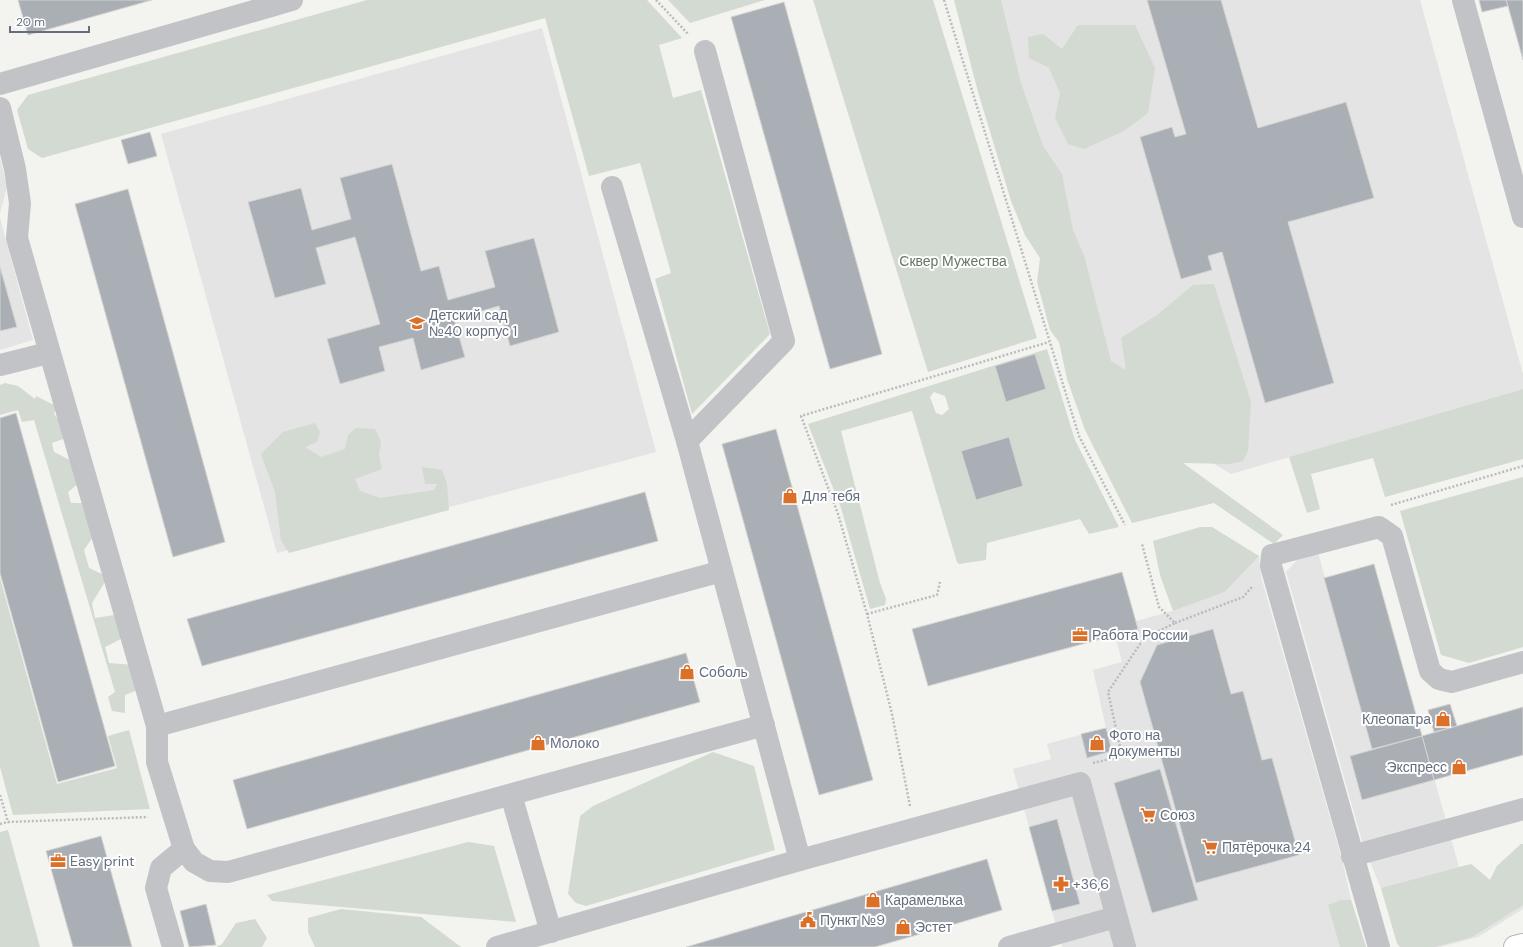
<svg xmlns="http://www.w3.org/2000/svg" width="1523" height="947" font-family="'DM Sans',sans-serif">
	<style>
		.built { fill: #e3e4e3 }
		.green { fill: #d3dad1; fill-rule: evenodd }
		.building { fill: #aaafb5; stroke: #d4d5d2 }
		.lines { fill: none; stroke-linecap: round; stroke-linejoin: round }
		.major-casing { stroke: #b4b6ba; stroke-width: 24 }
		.path { stroke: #babbbe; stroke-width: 2.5; stroke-dasharray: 2 2; stroke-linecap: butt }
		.minor { stroke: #c1c3c7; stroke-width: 22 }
		.major { stroke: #fff; stroke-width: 22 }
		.labels { text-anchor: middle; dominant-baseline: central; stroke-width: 4; stroke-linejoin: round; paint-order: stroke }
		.park-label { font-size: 14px; fill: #637762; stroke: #fff }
		.poi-label { font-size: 14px; fill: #646e7f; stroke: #fff; text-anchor: start }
	</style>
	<rect width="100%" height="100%" fill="#f3f4ef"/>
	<!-- built -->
	<g class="built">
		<path d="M970 0H1420L1523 374V389L1231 474 1078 383Z"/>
		<path d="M542 28 656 452 277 553 161 134Z"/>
		<path d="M0 158 7 187 0 213Z"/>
		<path d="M0 218 33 340 0 350Z"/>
		<path d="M1318 552 1325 578 1374 564 1459 867 1471 864 1490 880 1497 866 1523 844V909L1478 937 1440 947H1400L1397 943 1381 888 1364 848 1286 572 1298 559Z"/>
		<path d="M1259 556 1261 577 1343 863 1351 900 1366 947H1062L1013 769 1051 759 1047 744 1106 728 1093 670 1122 662 1115 635 1136 621 1173 611 1225 592Z"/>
	</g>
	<!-- green -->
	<g class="green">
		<path d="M367 0H647L682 38 659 45 673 98 701 90 770 334 692 414 655 279 671 273 640 163 589 176 545 18 42 158 28 149 17 110 28 95Z"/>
		<path d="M668 0H765L690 23Z"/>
		<path d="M813 0H933L1037 338 928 372Z"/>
		<path d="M954 0H1001L1021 83 1043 146 1062 174 1073 230 1084 255 1111 361 1126 370 1121 338 1157 315 1193 285 1214 284 1251 402 1248 451 1243 461 1230 464 1183 463 1283 535 1274 544 1214 503 1132 523 1085 430 1067 379 1059 342 1050 330 1037 282 1040 258 1025 235 1011 201 978 92Z"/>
		<path d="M1078 25H1135L1155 68 1148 113 1124 131 1084 149 1068 144 1055 118 1060 93 1049 68 1029 58 1028 37 1043 34 1062 49Z"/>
		<path d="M1047 349 1075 440 1119 527 1089 534 1080 519 987 543 986 560 959 564 957 562 912 411 841 431 880 583 886 599 885 605 870 609 841 508 808 424ZM1035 354 1045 389 995 366ZM934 392 945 396 949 409 942 415 936 413 930 397ZM1009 437 1023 486 976 500 961 451Z"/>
		<path d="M5 383 18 386 35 399 36 396 56 406 54 414 62 424 66 438 52 443 54 452 72 461 79 483 68 492 71 503H86L93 537 84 550 89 568 108 577 92 603 95 618 121 614 127 636 105 647 109 663 135 665 140 689 125 695V713L112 711 108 697 115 692 34 420 22 422 18 410 0 415V385Z"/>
		<path d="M1523 389V459L1385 497 1373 458 1311 474 1320 509 1307 513 1289 457Z"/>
		<path d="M315 423 320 432 317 442 305 447 321 457 345 449 348 435 356 428 375 429 381 442 379 455 382 469 355 479 360 491 380 498 434 490 437 484H425L422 467 442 470 447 484 449 510 289 553 281 540 275 492 261 454 283 432Z"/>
		<path d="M1523 477V647L1469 663 1441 655 1400 511Z"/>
		<path d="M1200 527H1212L1259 556 1225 592 1173 611 1160 575 1153 541Z"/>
		<path d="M0 578 57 784 117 768 108 736 129 730 150 809 13 815 0 767Z"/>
		<path d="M713 752 754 766 775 850 586 906 576 903 568 894 580 816 593 806Z"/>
		<path d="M8 830 40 947H0V832Z"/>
		<path d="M468 842 494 846 516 922 272 901 267 895Z"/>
		<path d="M1521 844H1523V905L1472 937 1435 947H1400L1397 943 1381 888 1471 864 1490 880 1497 866Z"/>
		<path d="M1341 900H1351L1366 947H1340L1328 905Z"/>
		<path d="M341 909 421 917 461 947H315L308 932V918Z"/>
		<path d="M255 919 267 938 262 947H216L222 944 236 923Z"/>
	</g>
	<!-- building -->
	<g class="building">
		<path d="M18 0H152L28 35Z"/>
		<path d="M1147 0H1221L1258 128 1346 102 1374 198 1288 222 1334 383 1265 403 1222 252 1208 256 1212 270 1181 279 1140 137 1172 127 1175 137 1186 134Z"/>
		<path d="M1479 0H1506L1508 6 1482 12Z"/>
		<path d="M1506 0H1523V60L1508 6Z"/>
		<path d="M784 2 882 354 830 369 731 17Z"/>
		<path d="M150 132 157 156 128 164 121 140Z"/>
		<path d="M392 164 421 271 439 266 448 300 495 287 485 251 534 238 559 332 510 346 499 306 454 319 465 357 421 370 413 338 379 347 385 371 340 384 327 339 380 324 355 237 316 248 326 284 275 298 248 202 301 188 312 230 351 219 340 178Z"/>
		<path d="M128 189 225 542 173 557 75 204Z"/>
		<path d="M0 267 17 327 0 331Z"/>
		<path d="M1035 354 1046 389 1006 402 995 366Z"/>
		<path d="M16 413 115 766 58 782 0 573V418Z"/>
		<path d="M776 429 873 780 819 795 722 444Z"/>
		<path d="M1009 437 1023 486 976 500 961 451Z"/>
		<path d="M645 492 658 541 202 666 187 619Z"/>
		<path d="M1374 564 1422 736 1372 749 1324 578Z"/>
		<path d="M1122 572 1138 629 928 686 912 629Z"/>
		<path d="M1213 629 1231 694 1243 691 1262 760 1272 758 1299 855 1196 883 1140 682 1157 645Z"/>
		<path d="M686 653 700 702 247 829 233 780Z"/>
		<path d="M1450 704 1457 726 1434 732 1428 710Z"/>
		<path d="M1523 707V755L1434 780 1422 736Z"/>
		<path d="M1106 728 1112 751 1087 758 1081 734Z"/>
		<path d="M1422 736 1434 780 1362 800 1350 756Z"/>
		<path d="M1160 769 1198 900 1152 913 1114 783Z"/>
		<path d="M1057 819 1080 904 1052 911 1029 827Z"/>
		<path d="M101 836 113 879 132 947H73L46 851Z"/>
		<path d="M987 859 1002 910 955 924 875 947H686Z"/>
		<path d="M206 904 216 945 189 947 180 911Z"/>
	</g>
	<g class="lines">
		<defs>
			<path id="major" d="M1515 947 1523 945"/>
		</defs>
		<!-- major casing -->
		<use href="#major" class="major-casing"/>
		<!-- path -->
		<g class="path">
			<path d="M656 0 689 35"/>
			<path d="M944 0 1079 436 1125 525"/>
			<path d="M1391 505 1523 466"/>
			<path d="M867 614 937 595 940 582"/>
			<path d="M1175 623 1243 597 1252 587"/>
			<path d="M1093 763 1122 756 1108 692 1144 638 1175 623 1159 607 1142 544"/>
			<path d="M0 795 8 822 148 817"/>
			<path d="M910 806 892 714 867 614 838 514 801 416 1049 342"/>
			<path d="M0 824 8 822"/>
		</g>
		<!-- minor -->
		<g class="minor">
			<path d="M1463 0 1523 217"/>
			<path d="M0 84 292 0"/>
			<path d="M0 108 15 169 20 203 17 238 157 726V762L184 849 194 862 210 871 228 872 764 725"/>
			<path d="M612 187 687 441 800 860"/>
			<path d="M0 365 48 353"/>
			<path d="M687 441 784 341 705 51"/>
			<path d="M157 726 722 571"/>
			<path d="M511 795 551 932"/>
			<path d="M1352 856 1523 809"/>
			<path d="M173 947 156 888 161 868 184 849"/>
			<path d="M497 947 800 860 1080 783 1125 947"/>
			<path d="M1009 947 1116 917"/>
			<path d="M1379 947 1271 566 1272 555 1379 527 1392 536 1430 671 1439 679 1452 682 1523 662"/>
		</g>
		<!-- major -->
		<use href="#major" class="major"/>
	</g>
	<!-- icons -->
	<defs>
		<symbol id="school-bare" viewBox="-9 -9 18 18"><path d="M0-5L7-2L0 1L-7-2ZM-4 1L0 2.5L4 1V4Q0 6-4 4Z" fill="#db7028" stroke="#fff" stroke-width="2.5" paint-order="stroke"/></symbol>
		<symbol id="shop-bare" viewBox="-9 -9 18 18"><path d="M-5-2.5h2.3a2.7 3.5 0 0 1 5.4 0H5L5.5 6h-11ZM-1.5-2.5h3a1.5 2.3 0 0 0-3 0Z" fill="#db7028" stroke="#fff" stroke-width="2.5" paint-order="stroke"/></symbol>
		<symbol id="office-bare" viewBox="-9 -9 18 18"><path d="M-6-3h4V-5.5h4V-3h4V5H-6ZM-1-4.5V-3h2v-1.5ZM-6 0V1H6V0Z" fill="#db7028" stroke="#fff" stroke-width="2.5" paint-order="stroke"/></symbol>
		<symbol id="supermarket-bare" viewBox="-9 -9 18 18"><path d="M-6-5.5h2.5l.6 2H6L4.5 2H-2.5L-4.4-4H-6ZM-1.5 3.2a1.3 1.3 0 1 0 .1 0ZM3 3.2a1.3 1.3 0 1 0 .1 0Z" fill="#db7028" stroke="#fff" stroke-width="2.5" paint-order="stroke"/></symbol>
		<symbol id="pharmacy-bare" viewBox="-9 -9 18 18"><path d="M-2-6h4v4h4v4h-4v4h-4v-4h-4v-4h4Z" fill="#db7028" stroke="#fff" stroke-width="2.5" paint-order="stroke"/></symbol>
		<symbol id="civic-bare" viewBox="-9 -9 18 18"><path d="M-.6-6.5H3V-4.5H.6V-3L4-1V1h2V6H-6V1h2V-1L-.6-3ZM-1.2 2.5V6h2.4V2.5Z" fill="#db7028" stroke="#fff" stroke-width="2.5" paint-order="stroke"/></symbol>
	</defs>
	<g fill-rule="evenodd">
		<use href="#school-bare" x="406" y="312" width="22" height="22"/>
		<use href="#shop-bare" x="779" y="485" width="22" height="22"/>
		<use href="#office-bare" x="1069" y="624" width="22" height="22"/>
		<use href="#shop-bare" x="676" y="661" width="22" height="22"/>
		<use href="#shop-bare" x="1432" y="708" width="22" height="22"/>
		<use href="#shop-bare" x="527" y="732" width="22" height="22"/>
		<use href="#shop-bare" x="1086" y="732" width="22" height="22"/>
		<use href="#shop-bare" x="1448" y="756" width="22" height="22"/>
		<use href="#supermarket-bare" x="1137" y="804" width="22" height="22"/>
		<use href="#supermarket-bare" x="1199" y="836" width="22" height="22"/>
		<use href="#office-bare" x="47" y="850" width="22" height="22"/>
		<use href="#pharmacy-bare" x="1050" y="873" width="22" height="22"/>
		<use href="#shop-bare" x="862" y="889" width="22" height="22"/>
		<use href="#civic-bare" x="797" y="909" width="22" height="22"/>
		<use href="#shop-bare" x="892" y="916" width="22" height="22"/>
	</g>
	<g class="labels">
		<!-- park labels -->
		<g class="park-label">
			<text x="953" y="261">Сквер Мужества</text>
		</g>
		<!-- poi labels -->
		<g class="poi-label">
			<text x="429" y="315">Детский сад<tspan x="429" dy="16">№40 корпус 1</tspan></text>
			<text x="802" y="496">Для тебя</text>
			<text x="1092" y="635">Работа России</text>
			<text x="699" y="672">Соболь</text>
			<text x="1431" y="719" text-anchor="end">Клеопатра</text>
			<text x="1109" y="735">Фото на<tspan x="1109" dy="16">документы</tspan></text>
			<text x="550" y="743">Молоко</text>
			<text x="1447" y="767" text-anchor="end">Экспресс</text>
			<text x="1160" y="815">Союз</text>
			<text x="1222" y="847">Пятёрочка 24</text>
			<text x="70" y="861">Easy print</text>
			<text x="1073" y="884">+36,6</text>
			<text x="885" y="900">Карамелька</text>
			<text x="820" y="920">Пункт №9</text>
			<text x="915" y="927">Эстет</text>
		</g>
	</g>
	<!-- scale -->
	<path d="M10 26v6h79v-6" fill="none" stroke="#646e7f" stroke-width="2"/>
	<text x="16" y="26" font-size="12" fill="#646e7f" stroke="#ffffff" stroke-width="3" paint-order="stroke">20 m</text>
</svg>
